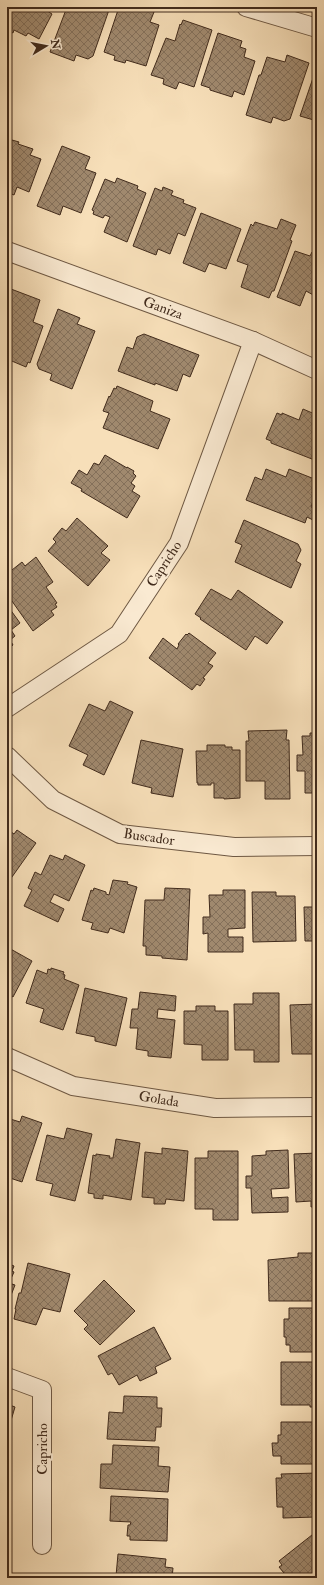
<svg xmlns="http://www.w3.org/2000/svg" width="324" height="1585" font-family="'IM FELL Double Pica',serif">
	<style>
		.building { fill: url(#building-cross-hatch); stroke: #412b1c }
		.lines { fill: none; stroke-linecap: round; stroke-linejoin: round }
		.minor-casing { stroke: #6e5843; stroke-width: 20 }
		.minor { stroke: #faead2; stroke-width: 18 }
		.labels { text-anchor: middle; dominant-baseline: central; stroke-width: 4; stroke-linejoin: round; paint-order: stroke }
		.street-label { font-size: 14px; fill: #412b1c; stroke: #faead2 }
	</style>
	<defs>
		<pattern id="building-cross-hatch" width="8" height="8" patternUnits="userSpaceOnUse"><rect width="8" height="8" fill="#a0896e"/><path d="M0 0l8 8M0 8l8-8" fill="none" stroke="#84705a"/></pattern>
	</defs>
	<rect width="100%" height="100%" fill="#f7dfb9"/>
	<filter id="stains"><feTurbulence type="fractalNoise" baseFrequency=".005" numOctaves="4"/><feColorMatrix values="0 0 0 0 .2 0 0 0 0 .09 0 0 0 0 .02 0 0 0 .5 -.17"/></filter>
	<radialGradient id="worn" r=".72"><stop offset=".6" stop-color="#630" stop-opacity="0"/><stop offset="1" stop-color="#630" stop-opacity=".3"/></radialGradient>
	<!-- building -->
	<g class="building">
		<path d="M7 7H47L46 10 52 14 39 39 28 33 26 36 14 30 13 33 7 30Z"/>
		<path d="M67 7H110L93 56 88 59 76 55 74 61 50 52Z"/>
		<path d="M119 7H139L154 12 150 22 159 25 146 66 126 60 125 63 114 60 115 56 104 52Z"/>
		<path d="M183 20 212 30 194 87 179 82 176 89 163 84 164 79 151 75 166 38 175 41 180 24 181 25Z"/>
		<path d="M218 33 242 41 240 47 246 49 244 57 255 61 244 95 234 91 232 97 210 90V88L201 85Z"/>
		<path d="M287 55 309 63 290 119 284 121 273 117 271 123 246 115 259 75H261L267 57 285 62Z"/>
		<path d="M314 75 317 76V121L300 116Z"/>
		<path d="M12 140 19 142 18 144 33 149 30 155 41 159 29 192 17 187 14 195 9 193 7 197V144L10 145Z"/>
		<path d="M62 146 90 157 85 169 96 173 81 213 63 206 60 215 37 206Z"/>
		<path d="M117 178 138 186 137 189 146 193 127 242 104 232 110 217 105 215 103 218 93 214 94 211 92 210 105 179 115 183Z"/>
		<path d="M163 187 173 191 171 195 184 200 183 203 196 208 185 236 178 233 170 254 158 249 156 255 133 246 155 188 162 191Z"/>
		<path d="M201 213 241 229 226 269 209 263 205 272 183 263Z"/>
		<path d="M281 219 296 225 290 240 292 241 274 291H272L269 298 241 287 248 265 237 261 251 224 253 226 255 222 277 229Z"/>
		<path d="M295 251 310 256 312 252 317 254V297L306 291 300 306 277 297Z"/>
		<path d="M11 289 40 300 33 322 43 326 30 363 28 362 26 367 7 359V297Z"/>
		<path d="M58 309 80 318 77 324 95 331 72 389 50 380 52 374 39 369 37 364Z"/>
		<path d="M144 334 199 355 190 377 183 374 177 391 155 383V385L118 371 127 347 133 349 137 337Z"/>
		<path d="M117 386 153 401 150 411 170 419 158 449 103 428 109 413 103 411 109 396 110 397 114 388 116 389Z"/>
		<path d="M303 409 317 415V461L271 443V441L266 439 277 413 282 415V413L299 420Z"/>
		<path d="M105 455 127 468V467L134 471 133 473 136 476 131 483 135 486 132 491 140 496 127 518 81 491 82 489 71 483 79 470 87 475 94 463 99 465Z"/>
		<path d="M266 469 286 477 289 469 317 480 312 493 316 494 311 507 317 509 313 520 307 517 305 523 246 500 255 477 262 480Z"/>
		<path d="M77 518 108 546 101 553 110 560 88 586 48 551 56 542 53 539 62 528 66 531Z"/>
		<path d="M244 520 298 544 301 550 296 561 301 564 291 588 235 562 242 545 235 542Z"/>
		<path d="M36 557 53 582 46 587 57 603 55 604 57 607 51 611 54 615 33 631 7 594V563L12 570 22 562 25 566Z"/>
		<path d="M211 589 231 600 238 590 283 622 267 644 255 636 246 650 200 619 201 618 195 614Z"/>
		<path d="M7 605 20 623 11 630 15 636 10 640 13 645 7 650Z"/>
		<path d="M189 633 216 653 208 663 213 666 203 678 205 679 200 686 197 684 192 690 149 658 163 638 177 649 179 645 178 644 186 634 187 635Z"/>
		<path d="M110 701 133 712 104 775 83 765 88 755 69 746 89 704 105 711Z"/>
		<path d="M287 730 286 740H289L290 799H265V781H246V741H249L248 731Z"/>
		<path d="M310 733H317V793H305V771H297V755H303L302 736H310Z"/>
		<path d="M141 740 183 749 173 797 151 793 152 788 132 783Z"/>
		<path d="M207 745H225V747H232V750H240V798L224 799V798H214V783H211V785H198V783H197L196 751H207Z"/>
		<path d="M7 829 14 834 17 830 36 843 7 884Z"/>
		<path d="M50 855 63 860 65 855 85 865 69 901 54 894 50 902 64 909 58 922 24 906 32 890 28 888 35 872 41 875Z"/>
		<path d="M113 880 128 882 127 884 137 887 124 933 110 928 108 933 91 929 93 923 82 920 91 890 93 891 94 888 106 892V894L109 895Z"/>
		<path d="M165 888 190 889 187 960 162 958V956L146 955V946H143L145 900H164Z"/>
		<path d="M223 890H245V928L228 929V937H243V952H208V933L203 934V917H210L209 895H223Z"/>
		<path d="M252 892H276V896H295L296 941 253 942Z"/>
		<path d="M304 907H317V946H315V941H305Z"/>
		<path d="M7 947 32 961 13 997 7 993Z"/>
		<path d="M51 968 64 972 63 974 65 975 64 979 79 985 63 1030 40 1022 44 1009 26 1003 37 970 47 974 48 969 51 970Z"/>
		<path d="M85 988 127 998 116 1046 95 1041V1037L76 1033Z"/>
		<path d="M140 992 176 996 175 1011 158 1009 157 1018 175 1020 171 1058 148 1056V1051L136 1049 138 1028H130L132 1009H138Z"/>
		<path d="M253 993H279V1062H254V1050H235L234 1004H253Z"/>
		<path d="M317 1004V1049H314V1054H292L290 1005Z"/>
		<path d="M196 1006H215V1011H228V1060H202V1045L184 1044V1011H196Z"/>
		<path d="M22 1116 42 1123 22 1182 7 1177V1118L20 1122Z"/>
		<path d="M67 1128 92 1134 75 1201 50 1195 53 1184 36 1180 47 1135 64 1139Z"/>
		<path d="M116 1139 140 1143 131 1200 103 1195V1199L94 1198V1194L88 1193 93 1155 96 1156V1154L110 1156 109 1158H113Z"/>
		<path d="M162 1148 188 1151 184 1201 166 1199 165 1204H154V1198L142 1197 145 1152 162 1154Z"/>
		<path d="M288 1150 289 1188 271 1189 272 1198 288 1197V1212L252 1213 251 1188H246V1176H252V1156L266 1155V1151Z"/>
		<path d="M208 1151H238V1220H213V1209H195V1158H208Z"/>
		<path d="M317 1153V1206L311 1207V1201L296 1202 294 1154Z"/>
		<path d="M298 1253H313V1257H317V1301H269L268 1260 298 1257Z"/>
		<path d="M7 1263 14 1266 12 1271 14 1272 9 1283 15 1285 8 1303H7Z"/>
		<path d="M28 1263 70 1274 60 1312 43 1308 36 1325 14 1319 16 1309H15L19 1293H21Z"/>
		<path d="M104 1280 135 1311 100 1345 84 1329 88 1325 74 1311Z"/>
		<path d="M289 1308H317V1352H290V1345H286V1337H284V1319H289Z"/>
		<path d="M154 1327 171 1359 155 1367 157 1373 140 1381 137 1375 119 1385 112 1373 108 1375 98 1356Z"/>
		<path d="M281 1362H317V1407H310V1405H281Z"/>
		<path d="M124 1396 157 1397V1408H162L161 1427H156L155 1441 107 1439 109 1412 123 1413Z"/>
		<path d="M7 1404 15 1407 7 1434Z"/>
		<path d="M281 1422H317V1464H281V1456H273L272 1443H278V1435H281Z"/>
		<path d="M113 1445 159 1447 158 1466 170 1467 168 1492 100 1488 101 1464H112Z"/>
		<path d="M317 1473 316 1517 283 1518V1507H277L276 1478H282L281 1474Z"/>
		<path d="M111 1496 168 1499 167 1541 130 1540V1536H127L128 1525H130L131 1522 110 1521Z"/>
		<path d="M317 1531V1578H288L279 1567 282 1565 279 1561Z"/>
		<path d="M118 1554 166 1559 165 1567 173 1568 172 1578H119V1576H116Z"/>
	</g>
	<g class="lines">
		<defs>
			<g id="minor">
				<path d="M246 7 317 28"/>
				<path d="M7 251 253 341 317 370"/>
				<path d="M7 708 119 634 179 543 253 341"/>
				<path d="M7 756 53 800 120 834 234 847 317 846"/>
				<path d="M7 1057 73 1086 215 1108 317 1107"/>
				<path d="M7 1377 42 1390V1545"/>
			</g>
		</defs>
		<!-- minor casing -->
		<use href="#minor" class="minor-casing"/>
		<!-- minor -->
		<use href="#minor" class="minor"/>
	</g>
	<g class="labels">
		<!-- street labels -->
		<g class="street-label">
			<text transform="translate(163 308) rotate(20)">Ganiza</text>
			<text transform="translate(164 564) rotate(-57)">Capricho</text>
			<text transform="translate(149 837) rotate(8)">Buscador</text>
			<text transform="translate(159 1099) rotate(9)">Golada</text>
			<text transform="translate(42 1449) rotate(-90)">Capricho</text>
		</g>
	</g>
	<!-- margin -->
	<rect width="324" height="1585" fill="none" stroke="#f7dfb9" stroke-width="24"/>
	<rect x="8" y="8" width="308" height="1569" fill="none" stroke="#412b1c" stroke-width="2"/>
	<rect x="12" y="12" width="300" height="1561" fill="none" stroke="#412b1c"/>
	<!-- north arrow -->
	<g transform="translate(46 46) rotate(80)" stroke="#faead2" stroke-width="3" paint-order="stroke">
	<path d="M0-3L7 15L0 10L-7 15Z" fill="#412b1c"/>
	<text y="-6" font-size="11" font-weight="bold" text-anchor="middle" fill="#412b1c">N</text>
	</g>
	<rect width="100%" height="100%" filter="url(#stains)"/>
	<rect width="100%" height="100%" fill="url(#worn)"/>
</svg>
